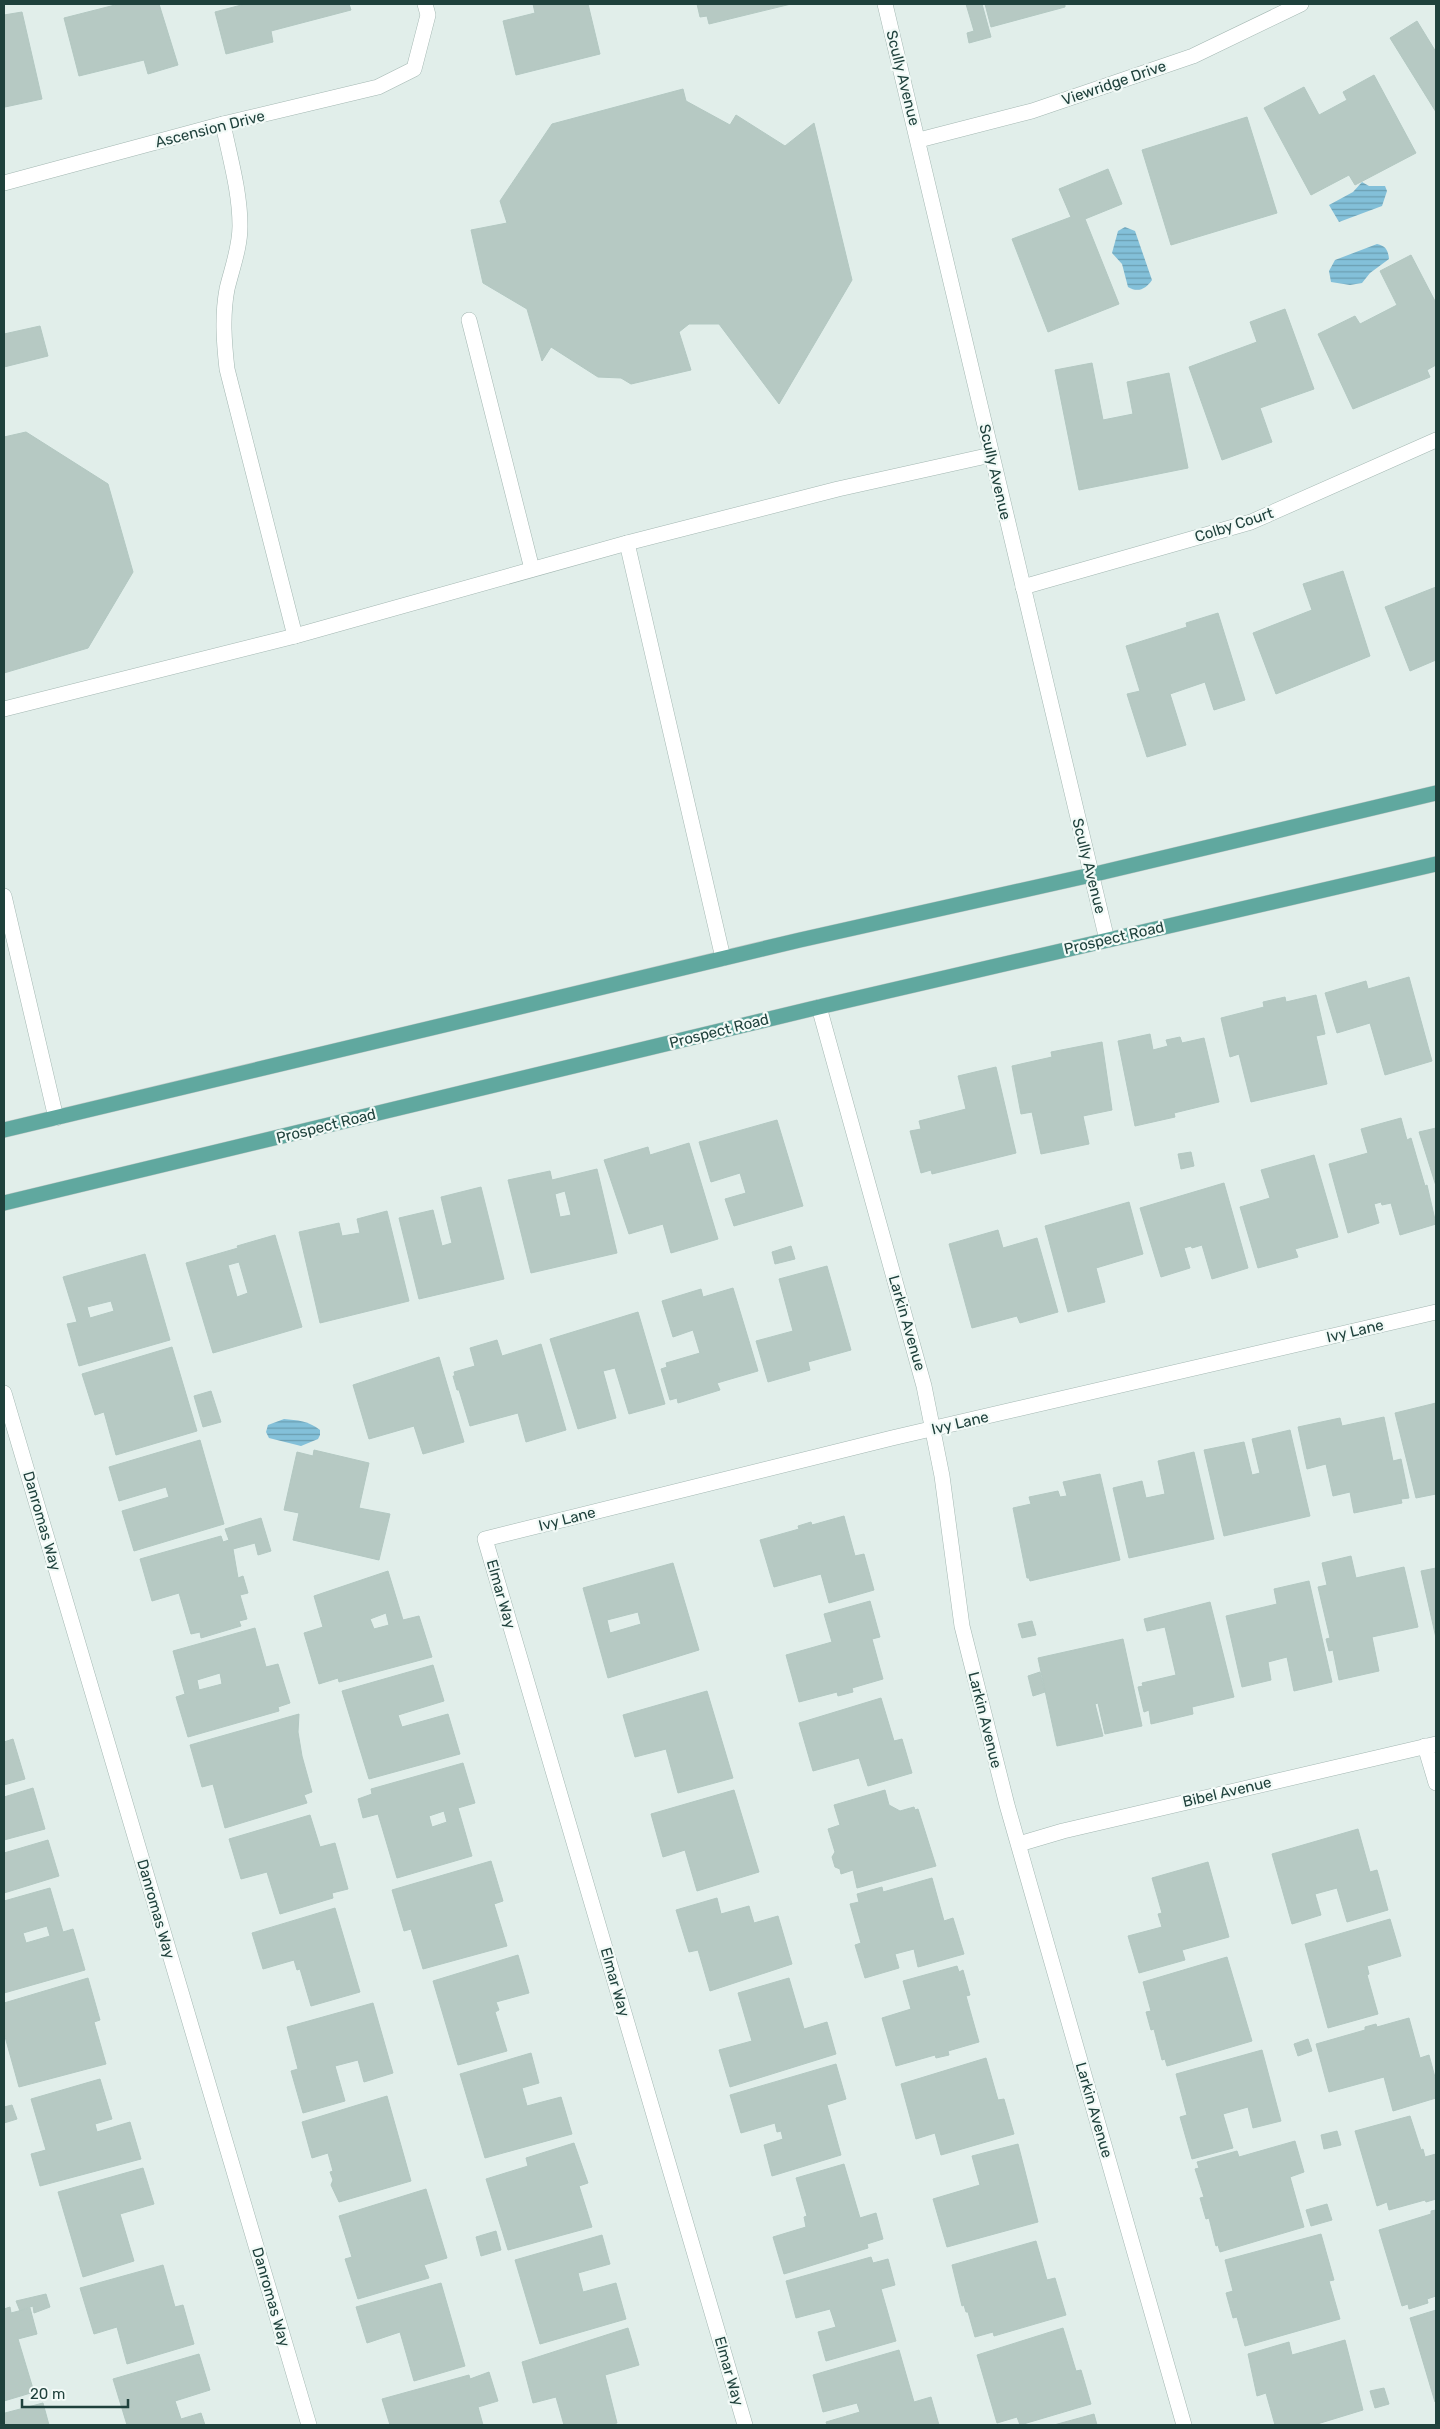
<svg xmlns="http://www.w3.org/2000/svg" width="1440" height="2429" font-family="Rubik,sans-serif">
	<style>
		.water { fill: url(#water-rules) }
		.building { fill: #b6c9c3; stroke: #b3c8c2; fill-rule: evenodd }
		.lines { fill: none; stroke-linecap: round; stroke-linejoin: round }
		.minor-casing { stroke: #a3b7b2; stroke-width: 16 }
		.major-casing { stroke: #c0cac8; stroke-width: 16 }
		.minor { stroke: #fff; stroke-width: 15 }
		.major { stroke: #60a89f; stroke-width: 15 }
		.labels { text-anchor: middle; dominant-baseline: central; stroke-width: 4.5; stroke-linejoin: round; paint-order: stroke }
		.street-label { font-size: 15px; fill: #1f413c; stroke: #f2faf7 }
	</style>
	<defs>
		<pattern id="water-rules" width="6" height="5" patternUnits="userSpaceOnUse" patternTransform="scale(1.25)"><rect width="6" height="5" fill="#83c0d9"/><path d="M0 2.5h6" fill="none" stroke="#6b9eb1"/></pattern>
	</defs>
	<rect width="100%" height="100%" fill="#e1eeea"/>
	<!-- water -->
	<g class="water">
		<path d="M1362 182 1369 186H1385L1387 191 1382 206 1339 222 1329 205 1353 192Z"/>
		<path d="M1125 227 1135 231 1152 280C1146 289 1138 293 1128 287L1122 264 1112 253 1118 231Z"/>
		<path d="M1377 244C1386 246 1388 250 1389 259L1370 273 1362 283 1350 285 1331 282 1329 271 1335 260Z"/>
		<path d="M284 1419C297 1420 309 1421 320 1430V1435L318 1439 301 1446 269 1438 266 1432 268 1425Z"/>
	</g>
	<!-- building -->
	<g class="building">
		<path d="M119 4H159L178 65 148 74 144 60 79 76 64 18Z"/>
		<path d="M245 4H349L351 10 271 31 273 42 226 54 215 12Z"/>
		<path d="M533 4H588L600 54 516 75 503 21 535 13Z"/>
		<path d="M697 4H791L709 24 707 16 700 17Z"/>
		<path d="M966 4H982L991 37 969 43 967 33 974 31Z"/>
		<path d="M985 4H1065V7L991 27Z"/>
		<path d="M22 12 42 99 5 107 4 15Z"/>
		<path d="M1417 21 1436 52V112L1390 38Z"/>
		<path d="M1374 75 1416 153 1355 185 1349 175 1311 195 1264 108 1304 87 1319 115 1347 100 1343 92Z"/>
		<path d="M683 89 686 101 730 125 736 115 785 146 814 123 852 280 779 404 719 324H689L679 332 691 370 631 384 621 378 598 377 551 347 542 361 527 309 483 283 471 230 507 223 500 201 552 124Z"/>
		<path d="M1247 117 1277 213 1171 245 1142 150Z"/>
		<path d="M1108 169 1122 204 1085 219 1119 304 1048 332 1012 239 1071 217 1059 189Z"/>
		<path d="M1411 255 1436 303V365L1427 370 1430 377 1353 409 1318 334 1355 316 1360 324 1397 305 1380 271Z"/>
		<path d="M1285 309 1314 389 1260 408 1272 442 1222 460 1189 367 1257 342 1250 322Z"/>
		<path d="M40 326 48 356 4 367V334Z"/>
		<path d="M1092 363 1103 420 1133 414 1127 382 1169 373 1188 468 1079 490 1055 370Z"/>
		<path d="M26 432 108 484 133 572 88 648 4 673V437Z"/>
		<path d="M1343 571 1370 656 1276 694 1253 633 1312 610 1303 584Z"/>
		<path d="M1436 587V660L1410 671 1385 607Z"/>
		<path d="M1218 613 1245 700 1214 710 1205 682 1170 694 1186 745 1147 757 1127 694 1140 691 1126 646 1187 627 1186 623Z"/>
		<path d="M1409 977 1432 1061 1385 1075 1370 1023 1337 1033 1325 993 1366 981 1368 989Z"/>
		<path d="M1316 995 1325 1034 1316 1036 1327 1084 1251 1102 1239 1054 1230 1057 1221 1018 1264 1007 1263 1002 1285 997 1286 1002Z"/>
		<path d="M1150 1034 1153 1050 1168 1046 1166 1040 1180 1037 1182 1043 1204 1038 1219 1102 1174 1113 1175 1117 1135 1126 1118 1041Z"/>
		<path d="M1102 1042 1112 1110 1083 1116 1089 1144 1041 1154 1032 1112 1021 1114 1012 1066 1052 1057 1051 1052Z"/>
		<path d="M996 1067 1016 1153 932 1174 931 1170 921 1173 910 1131 921 1129 919 1121 966 1109 958 1076Z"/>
		<path d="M1401 1118 1407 1140 1411 1138 1425 1186 1427 1185 1436 1224 1400 1235 1391 1203 1382 1205 1381 1202 1374 1204 1379 1223 1348 1233 1329 1164 1368 1153 1361 1129Z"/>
		<path d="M777 1120 803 1206 734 1226 725 1199 746 1193 740 1173 711 1182 699 1142Z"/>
		<path d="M1436 1128V1186L1419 1132Z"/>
		<path d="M689 1143 718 1239 671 1253 663 1224 629 1234 604 1160 648 1147 650 1155Z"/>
		<path d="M1191 1152 1194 1166 1181 1169 1178 1154Z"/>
		<path d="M1314 1155 1338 1237 1295 1249 1298 1257 1258 1268 1240 1207 1270 1198 1261 1170Z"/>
		<path d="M597 1169 617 1253 531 1273 508 1180 550 1171 552 1180ZM565 1191 571 1215 560 1217 555 1194Z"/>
		<path d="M1224 1183 1248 1268 1212 1279 1202 1245 1192 1248 1191 1246 1184 1248 1190 1268 1161 1277 1140 1208Z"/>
		<path d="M481 1187 504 1279 419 1299 399 1218 433 1210 442 1246 452 1243 441 1197Z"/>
		<path d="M1129 1202 1143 1254 1096 1268 1105 1302 1068 1312 1045 1226Z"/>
		<path d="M387 1211 409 1301 320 1323 299 1232 339 1223 342 1236 360 1233 357 1219Z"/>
		<path d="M998 1230 1003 1248 1037 1238 1058 1312 1020 1323 1017 1316 972 1328 949 1244Z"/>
		<path d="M275 1235 302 1327 213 1353 186 1263 238 1248 237 1246ZM239 1262 248 1293 237 1297 228 1265Z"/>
		<path d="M791 1246 795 1259 775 1264 772 1252Z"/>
		<path d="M145 1254 170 1340 79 1366 67 1324 77 1322 63 1277ZM111 1301 114 1311 90 1318 87 1307Z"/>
		<path d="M827 1266 851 1350 808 1362 810 1370 768 1382 756 1341 793 1331 779 1279Z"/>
		<path d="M733 1288 758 1371 717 1383 720 1390 678 1403 677 1398 670 1400 661 1369 667 1367 666 1363 700 1353 693 1330 673 1337 662 1301 701 1289 703 1297Z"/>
		<path d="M638 1312 665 1404 629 1414 615 1368 603 1371 616 1418 578 1429 550 1339Z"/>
		<path d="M497 1340 502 1356 541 1344 566 1430 526 1442 518 1413 470 1426 459 1390H457L453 1376H455L454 1372 475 1366 470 1348Z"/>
		<path d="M172 1347 197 1431 116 1455 104 1412 95 1415 82 1374Z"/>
		<path d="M439 1357 464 1442 423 1454 414 1426 369 1439 353 1385Z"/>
		<path d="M211 1391 221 1422 203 1427 194 1396Z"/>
		<path d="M1436 1403V1494L1416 1498 1395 1413Z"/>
		<path d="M1384 1417 1393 1461 1401 1459 1409 1498 1401 1499 1402 1503 1354 1513 1350 1492 1333 1496 1326 1464 1307 1469 1298 1427 1340 1418 1342 1426Z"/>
		<path d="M1290 1430 1310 1516 1224 1536 1204 1450 1244 1442 1252 1475 1260 1473 1252 1439Z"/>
		<path d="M200 1440 224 1524 134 1551 122 1511 169 1497 166 1487 119 1501 109 1467Z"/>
		<path d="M314 1450 369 1463 359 1508 390 1514 379 1560 293 1540 299 1513 284 1510 297 1452 313 1456Z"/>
		<path d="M1194 1452 1214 1539 1129 1558 1113 1488 1142 1481 1146 1498 1165 1494 1158 1461Z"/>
		<path d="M1100 1474 1120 1560 1030 1581 1029 1578H1027L1013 1508 1031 1504 1029 1497 1058 1491 1060 1497 1067 1496 1063 1482Z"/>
		<path d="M844 1516 855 1556 864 1554 874 1590 829 1603 821 1574 774 1587 760 1540 799 1529 798 1526 811 1522 812 1525Z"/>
		<path d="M261 1518 271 1551 258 1555 255 1543 233 1549 238 1578 243 1576 248 1593 240 1595 247 1619 239 1621 241 1626 201 1638 200 1632 191 1634 179 1593 152 1601 140 1559 221 1536 223 1542 229 1540 225 1529Z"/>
		<path d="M1351 1556 1356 1578 1404 1567 1418 1627 1372 1637 1379 1671 1339 1680 1333 1650 1329 1651 1326 1639 1330 1638 1318 1587 1327 1585 1322 1563Z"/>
		<path d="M673 1563 699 1650 608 1678 583 1588ZM638 1612 641 1624 610 1633 607 1620Z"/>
		<path d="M1436 1568V1638L1421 1571Z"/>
		<path d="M388 1571 403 1620 419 1616 432 1657 339 1682 338 1678 319 1684 304 1633 323 1627 314 1596ZM386 1613 389 1625 374 1629 370 1619Z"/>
		<path d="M1309 1581 1332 1682 1294 1691 1287 1657 1268 1662 1271 1680 1242 1687 1226 1616 1277 1604 1274 1589Z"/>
		<path d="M870 1601 880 1637 872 1639 883 1679 852 1688 853 1692 838 1696 837 1692 799 1702 786 1655 832 1642 824 1614Z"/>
		<path d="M1210 1602 1234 1697 1192 1707 1193 1714 1151 1724 1149 1710 1144 1712 1138 1687 1143 1686 1142 1683 1176 1675 1165 1627 1147 1631 1144 1619Z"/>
		<path d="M1032 1621 1036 1635 1022 1638 1018 1624Z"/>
		<path d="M255 1628 266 1667 278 1664 290 1703 278 1707 279 1711 188 1737 176 1697 185 1694 173 1651ZM220 1673 222 1684 199 1690 197 1680Z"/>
		<path d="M1123 1639 1142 1726 1105 1734 1098 1703 1095 1704 1103 1736 1057 1746 1038 1658Z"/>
		<path d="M433 1665 444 1701 398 1715 402 1727 448 1714 460 1754 369 1779 342 1691Z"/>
		<path d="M1040 1672 1045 1692 1033 1696 1028 1676Z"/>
		<path d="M707 1691 733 1778 678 1793 666 1749 635 1757 623 1715Z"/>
		<path d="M881 1698 894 1741 902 1739 912 1773 868 1786 859 1758 813 1771 799 1723Z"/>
		<path d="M299 1714 298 1732 302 1756 312 1792 304 1795 307 1803 225 1828 213 1784 202 1787 190 1745Z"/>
		<path d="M13 1739 25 1779 4 1785V1742Z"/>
		<path d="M463 1763 475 1803 458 1808 472 1856 397 1878 378 1814 363 1818 358 1799 372 1794 371 1789ZM444 1811 447 1822 432 1827 429 1816Z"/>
		<path d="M33 1788 45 1829 4 1840V1797Z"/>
		<path d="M734 1790 759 1872 697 1891 685 1850 663 1857 651 1814Z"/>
		<path d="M885 1790 889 1805 900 1811 914 1807 915 1810 918 1809 936 1866 857 1888 853 1870 841 1874 840 1869 835 1867 832 1857 835 1852 828 1829 840 1825 834 1805Z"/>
		<path d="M310 1815 320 1847 335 1843 348 1889 332 1893 333 1898 280 1914 267 1872 241 1879 229 1839Z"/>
		<path d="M1358 1829 1370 1872 1377 1870 1388 1910 1347 1922 1337 1888 1315 1894 1321 1915 1292 1924 1272 1854Z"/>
		<path d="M48 1840 59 1876 4 1893V1853Z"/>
		<path d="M491 1861 503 1901 494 1904 507 1946 423 1969 411 1929 404 1931 392 1890Z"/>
		<path d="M1208 1862 1229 1937 1182 1950 1185 1960 1139 1973 1128 1936 1162 1927 1158 1914 1162 1913 1152 1878Z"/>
		<path d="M932 1878 944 1921 953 1918 964 1954 918 1967 914 1949 895 1954 899 1968 865 1978 855 1945 861 1943 850 1904 859 1902 857 1894 882 1887 883 1892Z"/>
		<path d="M50 1888 63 1932 73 1929 85 1970 4 1993V1901ZM47 1926 50 1936 26 1943 23 1933Z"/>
		<path d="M717 1898 721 1914 749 1906 754 1923 778 1916 792 1964 710 1991 698 1950 689 1952 676 1910Z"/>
		<path d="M335 1908 360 1992 311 2006 300 1969 297 1970 294 1960 263 1969 252 1933Z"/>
		<path d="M1390 1919 1401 1956 1367 1966 1369 1974 1367 1975 1378 2014 1328 2028 1305 1944Z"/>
		<path d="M518 1955 529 1993 496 2002 499 2010 495 2012 507 2051 458 2065 433 1981Z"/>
		<path d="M1227 1957 1252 2041 1167 2066 1165 2059 1162 2060 1154 2029 1151 2030 1146 2012 1151 2011 1143 1982Z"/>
		<path d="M957 1966 959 1972 963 1970 970 1995 966 1996 979 2042 948 2051 949 2055 936 2058 935 2055 896 2066 882 2018 911 2009 903 1981Z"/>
		<path d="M88 1978 100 2020 94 2022 106 2064 19 2087 4 2033V2003Z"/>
		<path d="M789 1978 804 2029 827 2022 836 2054 730 2087 719 2050 752 2041 738 1993Z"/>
		<path d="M373 2003 393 2073 364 2082 358 2060 335 2066 345 2101 303 2113 291 2071 298 2069 287 2027Z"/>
		<path d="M1409 2018 1420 2058 1429 2055 1436 2081V2098L1393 2111 1384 2077 1329 2092 1316 2044 1365 2030V2027L1376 2024 1377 2027Z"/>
		<path d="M1308 2039 1312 2051 1298 2056 1294 2044Z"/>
		<path d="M1262 2050 1281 2121 1253 2128 1248 2107 1223 2114 1233 2148 1192 2159 1180 2117 1187 2115 1176 2074Z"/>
		<path d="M531 2053 539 2083 522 2088 527 2106 561 2097 572 2134 485 2158 460 2074Z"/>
		<path d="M986 2058 998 2100 1004 2099 1014 2134 941 2155 935 2133 916 2139 901 2084Z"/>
		<path d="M836 2064 846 2099 827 2105 841 2155 772 2176 764 2145 783 2139 781 2131 777 2132 775 2123 741 2133 730 2095Z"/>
		<path d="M100 2079 112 2119 95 2124 97 2132 130 2122 141 2159 40 2186 31 2154 46 2150 31 2099Z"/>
		<path d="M387 2096 411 2181 339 2202 331 2185 333 2180 330 2172 333 2171 328 2153 312 2158 302 2122Z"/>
		<path d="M12 2105 17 2119 4 2123V2107Z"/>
		<path d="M1410 2116 1421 2150 1423 2149 1425 2157 1436 2154V2199L1426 2202 1425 2200 1389 2210 1387 2202 1377 2206 1355 2131Z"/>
		<path d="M1337 2131 1341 2145 1324 2149 1321 2135Z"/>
		<path d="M1295 2141 1304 2172 1290 2177 1304 2227 1220 2252 1218 2245 1216 2246 1209 2218 1206 2219 1200 2198 1204 2197 1195 2169 1199 2168 1197 2162 1237 2151 1239 2157Z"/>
		<path d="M574 2143 588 2183 579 2186 592 2227 508 2250 486 2179 528 2166 526 2158Z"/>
		<path d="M1018 2144 1038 2222 947 2247 933 2199 980 2185 972 2156Z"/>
		<path d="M844 2164 860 2218 876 2213 883 2239 867 2244 868 2248 784 2274 773 2237 806 2227 804 2217 807 2216 796 2178Z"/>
		<path d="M143 2168 154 2204 120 2214 134 2261 83 2277 58 2192Z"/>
		<path d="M426 2189 447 2258 424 2265 429 2278 358 2299 345 2259 352 2257 339 2216Z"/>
		<path d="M1327 2204 1332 2220 1311 2226 1306 2210Z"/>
		<path d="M1436 2210V2296L1427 2299 1428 2303 1409 2309 1408 2304 1402 2306 1379 2230 1431 2214V2211Z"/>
		<path d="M496 2231 501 2250 481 2256 476 2237Z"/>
		<path d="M1321 2234 1334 2280 1329 2281 1340 2319 1245 2346 1237 2317 1233 2318 1226 2293 1233 2291 1225 2260Z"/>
		<path d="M602 2235 610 2264 578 2273 583 2292 616 2283 626 2319 540 2344 515 2260Z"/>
		<path d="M1036 2241 1047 2280 1055 2278 1066 2315 994 2336 993 2332 975 2337 968 2312H966L964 2305 962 2306 952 2265Z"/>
		<path d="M871 2257 873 2263 888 2259 895 2285 881 2289 896 2341 826 2361 818 2332 836 2327 830 2309 796 2318 786 2281Z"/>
		<path d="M163 2265 175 2307 183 2305 194 2344 127 2364 117 2327 94 2334 80 2288Z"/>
		<path d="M441 2283 465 2366 414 2381 400 2332 367 2343 356 2307Z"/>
		<path d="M46 2294 50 2307 34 2313 33 2306 20 2311 16 2301Z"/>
		<path d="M10 2307 11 2313 30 2308 37 2334 18 2339 34 2392 4 2401V2309Z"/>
		<path d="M1436 2310V2401L1435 2402 1410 2318Z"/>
		<path d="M628 2328 639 2365 605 2375 617 2423 608 2425H564L556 2397 533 2403 522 2362Z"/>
		<path d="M1063 2328 1076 2371 1081 2370 1091 2404 1020 2425 1017 2417 997 2423 977 2355Z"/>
		<path d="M1345 2340 1363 2410 1314 2425H1275L1266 2393 1257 2396 1248 2354 1289 2342 1292 2355Z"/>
		<path d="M899 2350 914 2402 931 2397 939 2425H827L826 2422 860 2412 857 2403 823 2412 813 2375Z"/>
		<path d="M199 2354 210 2390 175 2401 181 2419 201 2413 205 2425H127L113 2379Z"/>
		<path d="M489 2372 498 2401 478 2407 483 2425H390L382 2399 469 2375 470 2379Z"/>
		<path d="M1384 2388 1389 2404 1375 2408 1370 2391Z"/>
		<path d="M43 2403 49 2425H4V2412L5 2413Z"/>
		<path d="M1094 2414 1097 2425H1054Z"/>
	</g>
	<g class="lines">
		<defs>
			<g id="minor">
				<path d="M885 4 1107 940"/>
				<path d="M223 124C230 158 240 192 240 226 240 248 232 268 227 289 222 316 224 342 227 369L295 636"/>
				<path d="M919 140 1032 111 1193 56 1301 4"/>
				<path d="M4 183 223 124 378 87 414 69 428 15 425 4"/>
				<path d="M469 320 532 569"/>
				<path d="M627 543 723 958"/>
				<path d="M1023 587 1251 522 1436 440"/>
				<path d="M4 709 295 636 627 543 838 489 991 455"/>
				<path d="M4 896 56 1118"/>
				<path d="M819 1007 924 1386 942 1476 962 1626 1007 1805 1184 2425"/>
				<path d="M4 1393 309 2425"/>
				<path d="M1425 1746 1436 1783"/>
				<path d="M1019 1844 1063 1831 1436 1744"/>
				<path d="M745 2425 485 1539 892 1438 1436 1312"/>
			</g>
			<g id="major">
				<path d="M4 1130 800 940 1091 875 1436 793"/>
				<path d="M4 1203 819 1007 1436 864"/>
			</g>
		</defs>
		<!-- minor casing -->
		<use href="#minor" class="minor-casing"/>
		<!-- major casing -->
		<use href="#major" class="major-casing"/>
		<!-- minor -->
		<use href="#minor" class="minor"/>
		<!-- major -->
		<use href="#major" class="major"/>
	</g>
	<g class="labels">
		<!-- street labels -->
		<g class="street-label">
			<text transform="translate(903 78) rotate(76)">Scully Avenue</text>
			<text transform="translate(1114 83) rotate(-19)">Viewridge Drive</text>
			<text transform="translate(210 129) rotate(-14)">Ascension Drive</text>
			<text transform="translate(995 472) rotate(77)">Scully Avenue</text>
			<text transform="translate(1234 525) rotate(-18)">Colby Court</text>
			<text transform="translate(1089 866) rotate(76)">Scully Avenue</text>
			<text transform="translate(1114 938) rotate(-13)">Prospect Road</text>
			<text transform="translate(719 1031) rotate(-14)">Prospect Road</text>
			<text transform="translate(326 1126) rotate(-14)">Prospect Road</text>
			<text transform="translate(907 1323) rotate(74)">Larkin Avenue</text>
			<text transform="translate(1355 1331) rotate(-13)">Ivy Lane</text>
			<text transform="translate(960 1423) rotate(-13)">Ivy Lane</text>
			<text transform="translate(567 1519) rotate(-14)">Ivy Lane</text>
			<text transform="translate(42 1521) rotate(74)">Danromas Way</text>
			<text transform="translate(501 1594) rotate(74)">Elmar Way</text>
			<text transform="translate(985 1720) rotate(76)">Larkin Avenue</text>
			<text transform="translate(1227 1792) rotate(-13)">Bibel Avenue</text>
			<text transform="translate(156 1909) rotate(74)">Danromas Way</text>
			<text transform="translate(615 1982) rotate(74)">Elmar Way</text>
			<text transform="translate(1094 2110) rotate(74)">Larkin Avenue</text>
			<text transform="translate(271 2297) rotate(74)">Danromas Way</text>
			<text transform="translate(729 2371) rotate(74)">Elmar Way</text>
		</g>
	</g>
	<!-- border -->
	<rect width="1440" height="2429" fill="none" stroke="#1f413c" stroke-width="10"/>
	<!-- scale -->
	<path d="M22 2399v8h106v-8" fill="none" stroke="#1f413c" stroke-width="2.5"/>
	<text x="30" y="2399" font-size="15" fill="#1f413c" stroke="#f2faf7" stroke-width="4" paint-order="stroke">20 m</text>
</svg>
